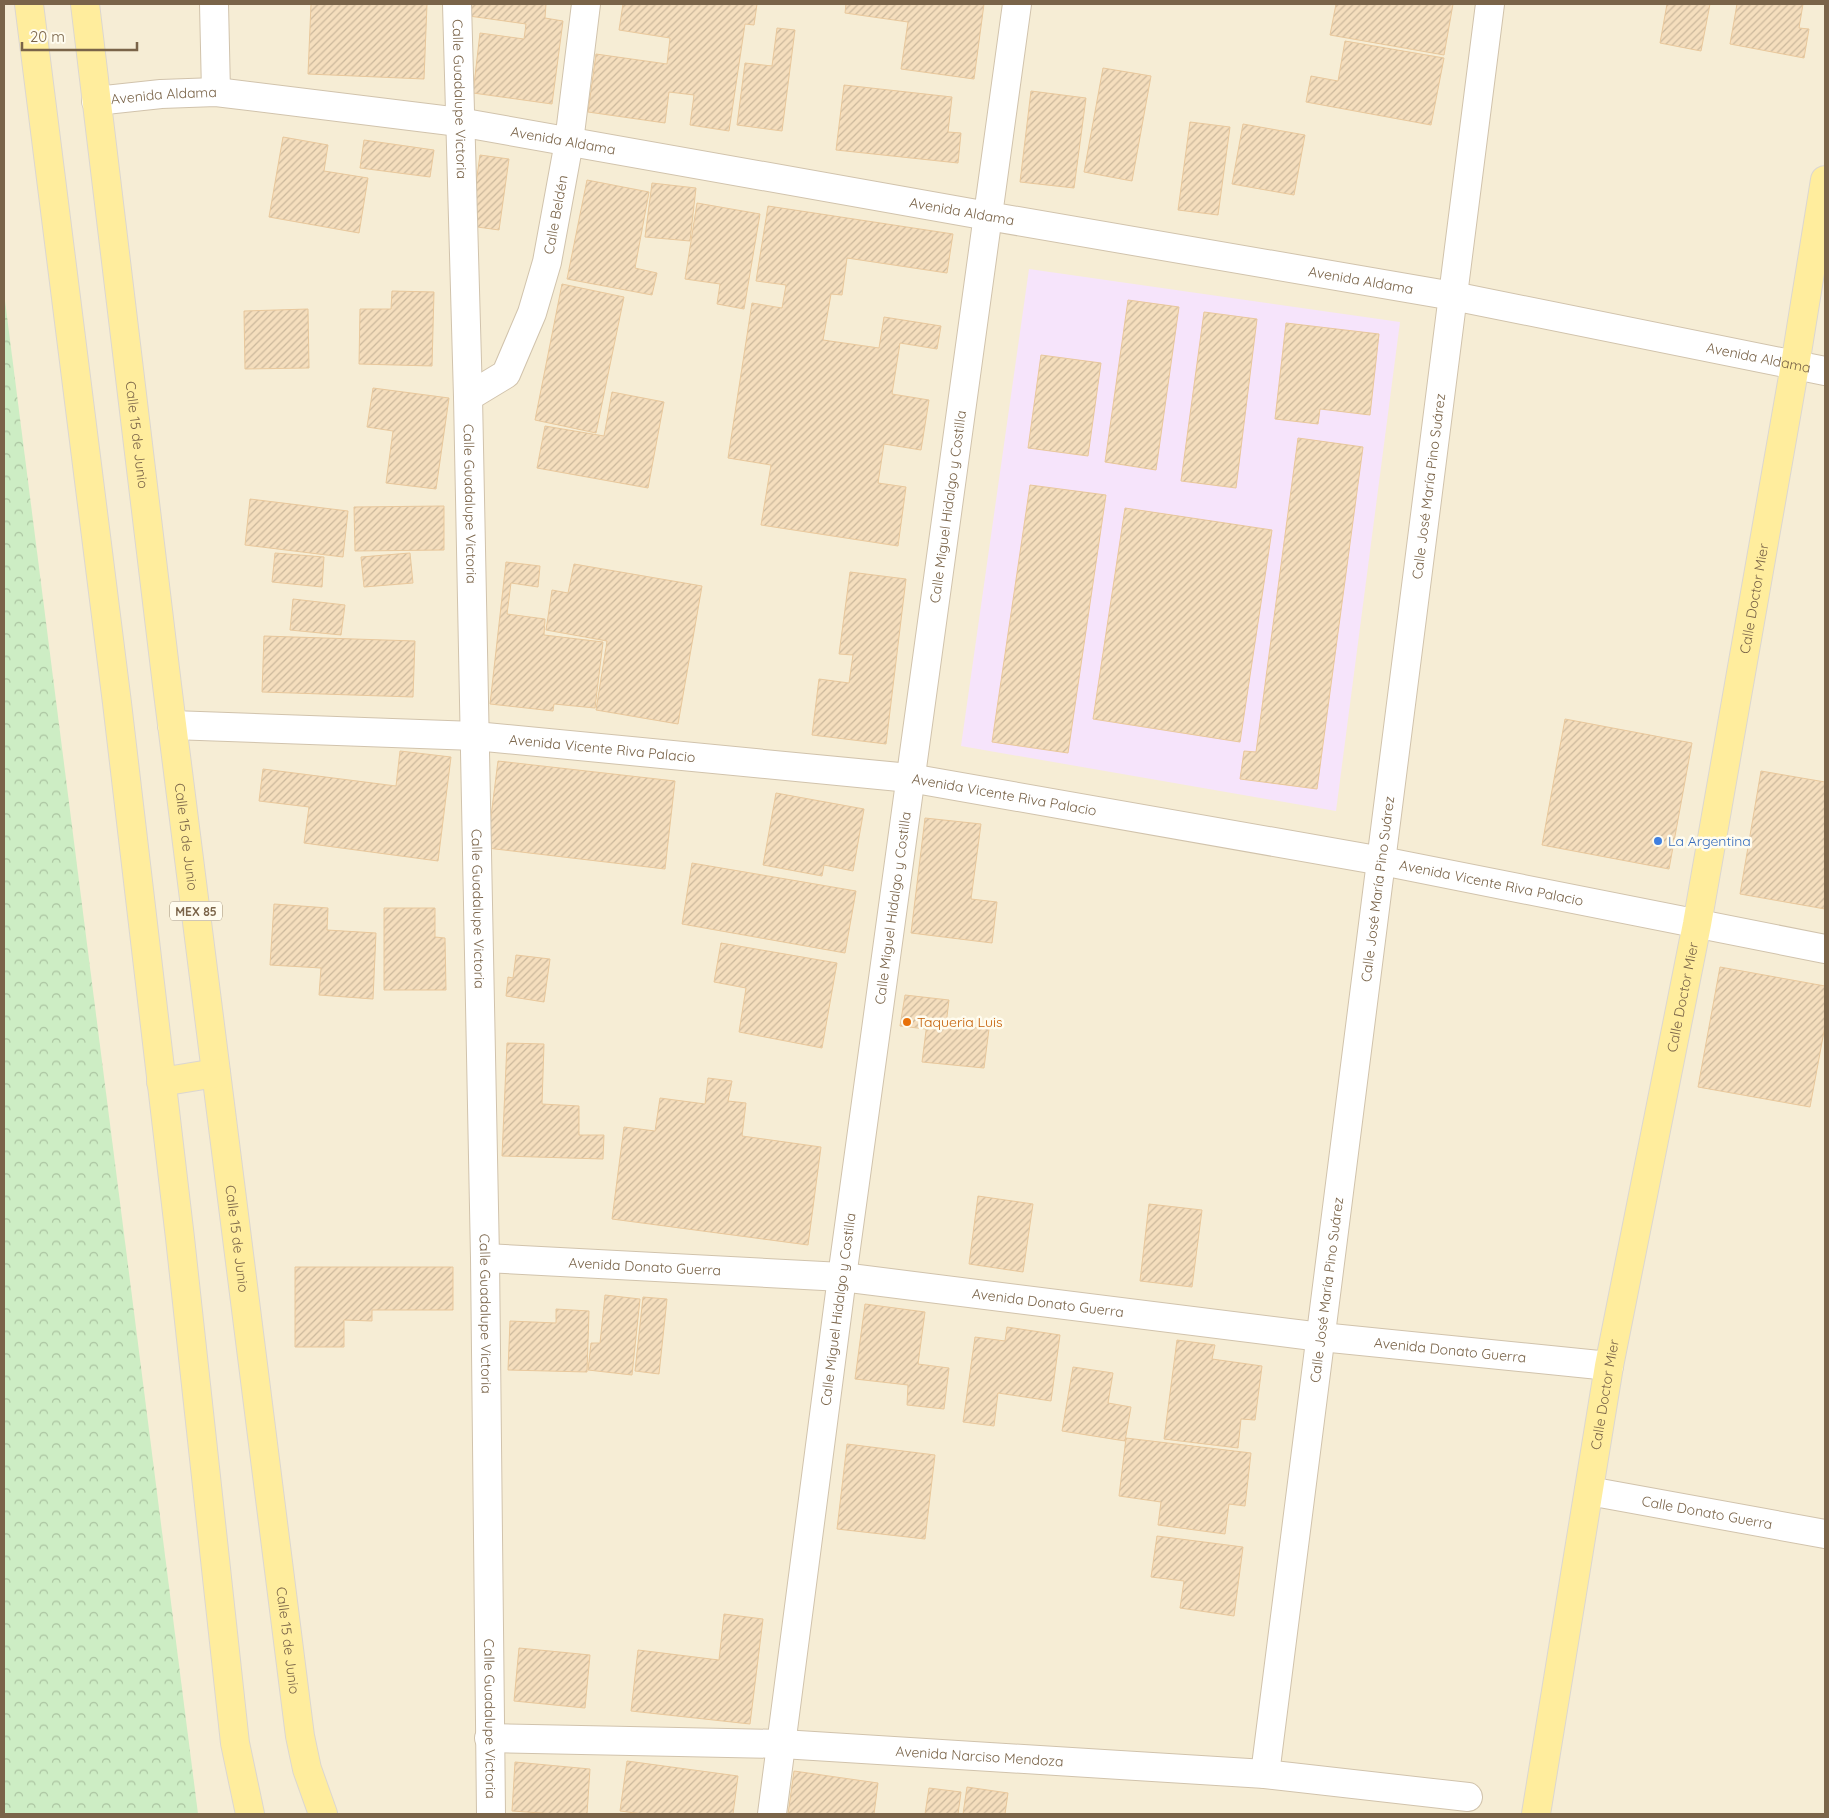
<svg xmlns="http://www.w3.org/2000/svg" width="1829" height="1818" font-family="Quicksand,sans-serif">
	<style>
		.residential { fill: #f6edd5 }
		.education { fill: #f6e4fb }
		.forest { fill: url(#forest-crowns) }
		.building { fill: url(#building-hatch); stroke: #e9c89c }
		.lines { fill: none; stroke-linecap: round; stroke-linejoin: round }
		.minor-casing { stroke: #d1c3ac; stroke-width: 30 }
		.major-casing { stroke: #dcd7d0; stroke-width: 30 }
		.minor { stroke: #fff; stroke-width: 28 }
		.major { stroke: #ffed9d; stroke-width: 28 }
		.shop-dot { fill: #3f7fe0; stroke: #fffcef; stroke-width: 2 }
		.food-dot { fill: #e8710a; stroke: #fffcef; stroke-width: 2 }
		.labels { text-anchor: middle; dominant-baseline: central; stroke-width: 5; stroke-linejoin: round; paint-order: stroke }
		.shield { fill: #fffcef; stroke: #a2927b; stroke-width: 1 }
		.shield-label { font-size: 12px; font-weight: bold; fill: #7a6449 }
		.street-label { font-size: 14px; fill: #7a6449; stroke: #fffcef }
		.shop-label { font-size: 14px; fill: #366cbe; stroke: #fffcef; text-anchor: start }
		.food-label { font-size: 14px; fill: #c56008; stroke: #fffcef; text-anchor: start }
	</style>
	<defs>
		<pattern id="forest-crowns" width="20" height="18" patternUnits="userSpaceOnUse" patternTransform="scale(1.25)"><rect width="20" height="18" fill="#cdedc4"/><path d="M2 6a3 3 0 1 1 6 0M12 15a3 3 0 1 1 6 0" fill="none" stroke="#abc4a1"/></pattern>
		<pattern id="building-hatch" width="6" height="6" patternUnits="userSpaceOnUse" patternTransform="scale(1.25)"><rect width="6" height="6" fill="#f5debd"/><path d="M-1 1l2-2M0 6l6-6M5 7l2-2" fill="none" stroke="#cbb89c"/></pattern>
	</defs>
	<rect width="100%" height="100%" fill="#fef9e8"/>
	<!-- residential -->
	<rect class="residential" x="4" y="4" width="1821" height="1810"/>
	<!-- education -->
	<path class="education" d="M1029 269 1400 322 1336 811 961 746Z"/>
	<!-- forest -->
	<path class="forest" d="M4 293 198 1814H4Z"/>
	<!-- building -->
	<g class="building">
		<path d="M311 4H427L424 79 308 74Z"/>
		<path d="M471 4H546L545 18 563 21 552 104 473 93 480 33 524 39 526 24 469 16Z"/>
		<path d="M623 4H757L754 25 745 24 729 131 690 125 694 95 669 92 665 123 588 112 596 54 667 64 670 38 619 30Z"/>
		<path d="M846 4H984L974 79 901 69 908 22 845 13Z"/>
		<path d="M1336 4H1453L1444 55 1330 35Z"/>
		<path d="M1667 4H1710L1701 51 1660 43Z"/>
		<path d="M1737 4H1803L1799 28 1809 29 1804 58 1730 44Z"/>
		<path d="M777 28 795 30 782 131 737 125 745 63 772 66Z"/>
		<path d="M1345 41 1444 58 1431 125 1306 102 1311 76 1338 81Z"/>
		<path d="M1103 68 1151 76 1132 181 1084 172Z"/>
		<path d="M844 85 952 97 948 132 961 133 958 163 836 150Z"/>
		<path d="M1031 91 1086 98 1074 188 1020 182Z"/>
		<path d="M1190 122 1230 127 1218 215 1178 210Z"/>
		<path d="M1243 124 1305 135 1294 195 1232 184Z"/>
		<path d="M283 137 328 145 324 171 368 178 359 233 269 217Z"/>
		<path d="M364 140 434 150 430 177 360 168Z"/>
		<path d="M480 155 509 159 499 230 470 226Z"/>
		<path d="M587 180 649 192 635 268 657 273 652 295 567 279Z"/>
		<path d="M652 183 696 188 690 241 645 237Z"/>
		<path d="M697 203 760 214 744 309 717 304 720 284 685 279Z"/>
		<path d="M768 206 953 234 947 273 847 258 842 295 831 294 823 340 879 348 884 317 941 326 937 349 900 343 892 394 929 400 921 450 884 444 878 483 906 487 898 546 761 525 771 465 728 458 752 303 782 308 786 285 756 281Z"/>
		<path d="M562 284 624 297 596 433 535 420Z"/>
		<path d="M392 291 434 292 432 366 359 364 360 309H391Z"/>
		<path d="M1128 300 1179 307 1156 470 1105 462Z"/>
		<path d="M308 309 309 368 245 369 244 311Z"/>
		<path d="M1204 312 1257 319 1236 488 1181 481Z"/>
		<path d="M1286 323 1379 334 1370 415 1320 409 1318 424 1275 419Z"/>
		<path d="M1041 355 1101 363 1088 456 1028 448Z"/>
		<path d="M373 388 449 398 436 489 386 483 393 431 367 427Z"/>
		<path d="M612 392 664 402 648 488 537 468 545 426 604 436Z"/>
		<path d="M1298 438 1363 447 1317 789 1240 779 1244 751 1256 752Z"/>
		<path d="M1030 485 1106 495 1068 753 992 742Z"/>
		<path d="M250 499 348 511 343 557 245 545Z"/>
		<path d="M444 506V550L355 551 354 507Z"/>
		<path d="M1125 508 1272 530 1240 742 1093 719Z"/>
		<path d="M275 553 324 557 322 587 272 582Z"/>
		<path d="M410 553 413 583 364 587 361 557Z"/>
		<path d="M506 562 540 566 538 587 511 583 507 614 545 619 544 635 603 642 595 708 554 704 553 711 490 704Z"/>
		<path d="M574 564 702 586 678 724 596 710 607 641 546 630 552 590 568 593Z"/>
		<path d="M850 572 906 579 886 744 812 735 819 679 849 683 853 655 839 654Z"/>
		<path d="M293 599 345 605 341 635 290 630Z"/>
		<path d="M264 636 415 641 413 697 262 692Z"/>
		<path d="M1565 719 1692 743 1669 869 1542 845Z"/>
		<path d="M400 751 451 757 438 861 304 843 309 807 259 801 263 769 396 786Z"/>
		<path d="M498 761 675 781 665 869 487 848Z"/>
		<path d="M1761 771 1825 782V909L1740 894Z"/>
		<path d="M776 793 864 809 853 871 824 865 822 876 763 865Z"/>
		<path d="M925 818 981 824 971 899 997 902 992 943 911 933Z"/>
		<path d="M692 863 856 891 845 953 682 924Z"/>
		<path d="M274 904 328 908 327 930 376 933 373 999 319 995 321 968 270 965Z"/>
		<path d="M384 908H435V937L445 938 446 990H384Z"/>
		<path d="M721 943 837 963 822 1048 739 1032 746 988 714 982Z"/>
		<path d="M516 955 550 959 544 1002 506 996 508 977 513 978Z"/>
		<path d="M1720 967 1825 986V1026L1810 1107 1698 1087Z"/>
		<path d="M905 995 949 1000 946 1025 927 1023 926 1029 900 1026Z"/>
		<path d="M927 1023 989 1029 984 1068 922 1062Z"/>
		<path d="M507 1043 544 1044 542 1104 579 1106V1135H604L603 1159 502 1156Z"/>
		<path d="M708 1078 732 1081 728 1101 746 1103 742 1136 821 1147 808 1245 612 1219 624 1127 655 1131 660 1098 705 1104Z"/>
		<path d="M978 1196 1033 1204 1023 1272 969 1264Z"/>
		<path d="M1149 1204 1202 1210 1192 1287 1140 1281Z"/>
		<path d="M295 1267H453V1310H372V1321L344 1320V1347H295Z"/>
		<path d="M605 1295 640 1299 632 1375 588 1370 591 1343H600Z"/>
		<path d="M643 1297 667 1299 659 1374 635 1371Z"/>
		<path d="M865 1304 925 1312 918 1364 949 1368 944 1409 907 1405 908 1385 855 1379Z"/>
		<path d="M556 1309 589 1311 587 1372 508 1370 510 1321 556 1323Z"/>
		<path d="M1007 1327 1060 1335 1051 1401 998 1393 994 1426 963 1422 975 1337 1005 1341Z"/>
		<path d="M1177 1340 1215 1345 1212 1359 1262 1366 1255 1420 1241 1419 1238 1448 1164 1439Z"/>
		<path d="M1073 1367 1113 1373 1108 1403 1131 1407 1125 1441 1062 1431Z"/>
		<path d="M1126 1438 1251 1453 1245 1506 1229 1504 1225 1534 1158 1525 1161 1502 1119 1496Z"/>
		<path d="M847 1444 935 1455 925 1539 837 1529Z"/>
		<path d="M1157 1536 1243 1547 1234 1616 1180 1608 1184 1581 1151 1577Z"/>
		<path d="M724 1614 763 1619 750 1724 631 1711 638 1650 719 1660Z"/>
		<path d="M519 1648 590 1655 585 1708 514 1701Z"/>
		<path d="M627 1761 738 1776 733 1814H643L620 1811Z"/>
		<path d="M515 1762 590 1769 587 1814H555L512 1811Z"/>
		<path d="M794 1771 878 1783 874 1814H788Z"/>
		<path d="M967 1787 1008 1793 1005 1814H963Z"/>
		<path d="M929 1788 961 1792 958 1814H925Z"/>
	</g>
	<g class="lines">
		<defs>
			<g id="minor">
				<path d="M214 4 216 92"/>
				<path id="s1" d="M457 4 468 397 485 1258 491 1814"/>
				<path id="s2" d="M96 101 161 94 216 92 459 122 988 216 1453 296 1825 371"/>
				<path id="s3" d="M468 397 506 374 532 313 547 262 569 142 586 4"/>
				<path id="s4" d="M172 725 475 736 910 778 1382 861 1825 949"/>
				<path id="s5" d="M485 1258 842 1277 1321 1337 1609 1366"/>
				<path id="s6" d="M1589 1491 1825 1534"/>
				<path id="s7" d="M489 1738 782 1744 1265 1774 1468 1797"/>
				<path id="s8" d="M1265 1774 1490 4"/>
				<path id="s9" d="M772 1814 842 1277 1017 4"/>
			</g>
			<g id="major">
				<path d="M29 4 117 703 180 1238 235 1743 250 1814"/>
				<path id="s10" d="M85 4 167 685 300 1736 307 1769 323 1814"/>
				<path d="M161 1082 216 1073"/>
				<path id="s11" d="M1536 1814 1609 1366 1697 924 1795 365 1825 180"/>
			</g>
		</defs>
		<!-- minor casing -->
		<use href="#minor" class="minor-casing"/>
		<!-- major casing -->
		<use href="#major" class="major-casing"/>
		<!-- minor -->
		<use href="#minor" class="minor"/>
		<!-- major -->
		<use href="#major" class="major"/>
	</g>
	<!-- markers -->
	<circle class="shop-dot" cx="1658" cy="841" r="5"/>
	<circle class="food-dot" cx="907" cy="1022" r="5"/>
	<g class="labels">
		<!-- shield labels -->
		<rect class="shield" x="170" y="901.5" width="52" height="19" rx="4"/>
		<g class="shield-label">
			<text x="196" y="911">MEX 85</text>
		</g>
		<!-- street labels -->
		<g class="street-label">
			<text stroke="none"><textPath href="#s2" startOffset="68">Avenida Aldama</textPath></text>
			<text stroke="none"><textPath href="#s1" startOffset="95">Calle Guadalupe Victoria</textPath></text>
			<text stroke="none"><textPath href="#s2" startOffset="471">Avenida Aldama</textPath></text>
			<text stroke="none"><textPath href="#s2" startOffset="876">Avenida Aldama</textPath></text>
			<text stroke="none"><textPath href="#s3" startOffset="212">Calle Beldén</textPath></text>
			<text stroke="none"><textPath href="#s2" startOffset="1281">Avenida Aldama</textPath></text>
			<text stroke="none"><textPath href="#s2" startOffset="1686">Avenida Aldama</textPath></text>
			<text stroke="none"><textPath href="#s10" startOffset="434">Calle 15 de Junio</textPath></text>
			<text stroke="none"><textPath href="#s8" startOffset="1298">Calle José María Pino Suárez</textPath></text>
			<text stroke="none"><textPath href="#s1" startOffset="500">Calle Guadalupe Victoria</textPath></text>
			<text stroke="none"><textPath href="#s9" startOffset="1319">Calle Miguel Hidalgo y Costilla</textPath></text>
			<text stroke="none"><textPath href="#s11" startOffset="1235">Calle Doctor Mier</textPath></text>
			<text stroke="none"><textPath href="#s4" startOffset="431">Avenida Vicente Riva Palacio</textPath></text>
			<text stroke="none"><textPath href="#s4" startOffset="836">Avenida Vicente Riva Palacio</textPath></text>
			<text stroke="none"><textPath href="#s10" startOffset="839">Calle 15 de Junio</textPath></text>
			<text stroke="none"><textPath href="#s4" startOffset="1331">Avenida Vicente Riva Palacio</textPath></text>
			<text stroke="none"><textPath href="#s8" startOffset="892">Calle José María Pino Suárez</textPath></text>
			<text stroke="none"><textPath href="#s1" startOffset="905">Calle Guadalupe Victoria</textPath></text>
			<text stroke="none"><textPath href="#s9" startOffset="914">Calle Miguel Hidalgo y Costilla</textPath></text>
			<text stroke="none"><textPath href="#s11" startOffset="830">Calle Doctor Mier</textPath></text>
			<text stroke="none"><textPath href="#s10" startOffset="1244">Calle 15 de Junio</textPath></text>
			<text stroke="none"><textPath href="#s5" startOffset="160">Avenida Donato Guerra</textPath></text>
			<text stroke="none"><textPath href="#s8" startOffset="488">Calle José María Pino Suárez</textPath></text>
			<text stroke="none"><textPath href="#s5" startOffset="565">Avenida Donato Guerra</textPath></text>
			<text stroke="none"><textPath href="#s9" startOffset="509">Calle Miguel Hidalgo y Costilla</textPath></text>
			<text stroke="none"><textPath href="#s1" startOffset="1310">Calle Guadalupe Victoria</textPath></text>
			<text stroke="none"><textPath href="#s5" startOffset="970">Avenida Donato Guerra</textPath></text>
			<text stroke="none"><textPath href="#s11" startOffset="425">Calle Doctor Mier</textPath></text>
			<text stroke="none"><textPath href="#s6" startOffset="120">Calle Donato Guerra</textPath></text>
			<text stroke="none"><textPath href="#s10" startOffset="1649">Calle 15 de Junio</textPath></text>
			<text stroke="none"><textPath href="#s1" startOffset="1715">Calle Guadalupe Victoria</textPath></text>
			<text stroke="none"><textPath href="#s7" startOffset="491">Avenida Narciso Mendoza</textPath></text>
		</g>
		<!-- shop labels -->
		<g class="shop-label">
			<text x="1668" y="841">La Argentina</text>
		</g>
		<!-- food labels -->
		<g class="food-label">
			<text x="917" y="1022">Taqueria Luis</text>
		</g>
	</g>
	<!-- border -->
	<rect width="1829" height="1818" fill="none" stroke="#7a6449" stroke-width="10"/>
	<!-- scale -->
	<path d="M22 42v8h115v-8" fill="none" stroke="#7a6449" stroke-width="2.5"/>
	<text x="30" y="42" font-size="15" fill="#7a6449" stroke="#fffcef" stroke-width="4" paint-order="stroke">20 m</text>
</svg>
